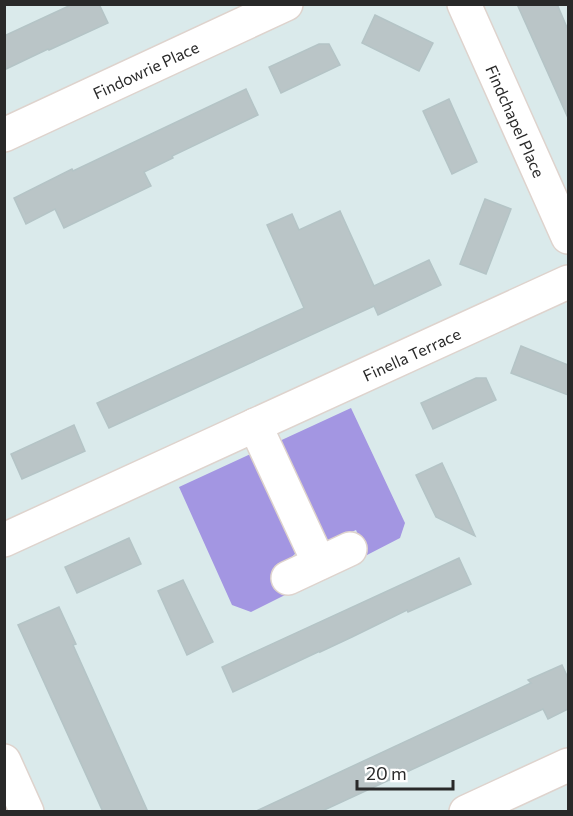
<svg xmlns="http://www.w3.org/2000/svg" width="573" height="816" font-family="Commissioner,sans-serif">
	<style>
		.green { fill: #a396e2 }
		.building { fill: #bac5c7; stroke: #b4c4c6; stroke-width: 1.5 }
		.lines { fill: none; stroke-linecap: round; stroke-linejoin: round }
		.minor-casing { stroke: #ded3cd; stroke-width: 36 }
		.tertiary-casing { stroke: #ded3cd; stroke-width: 36 }
		.minor { stroke: #fff; stroke-width: 33 }
		.tertiary { stroke: #fff; stroke-width: 33 }
		.labels { text-anchor: middle; dominant-baseline: central; stroke-width: 4.5; stroke-linejoin: round; paint-order: stroke }
		.street-label { font-size: 16px; fill: #292929; stroke: #fff }
	</style>
	<rect width="100%" height="100%" fill="#daeaeb"/>
	<!-- green -->
	<g class="green">
		<path d="M351 408 405 523 400 538 367 555 356 530 330 542 311 527 273 444Z"/>
		<path d="M257 451 296 553 282 566 295 590 251 612 232 605 179 487Z"/>
	</g>
	<!-- building -->
	<g class="building">
		<path d="M73 4H99L108 23 49 50 48 49 4 70V36Z"/>
		<path d="M517 4H557L568 30V118Z"/>
		<path d="M375 15 433 43 419 71 362 43Z"/>
		<path d="M319 44H329L340 65 281 93 269 67Z"/>
		<path d="M246 89 258 115 172 156 173 158 144 172 151 186 64 228 55 209 26 224 14 198 72 169 73 171Z"/>
		<path d="M449 99 477 162 452 174 423 111Z"/>
		<path d="M485 199 511 209 486 274 460 264Z"/>
		<path d="M340 211 374 286 429 260 441 285 378 315 374 306 109 428 97 403 304 308 267 225 292 214 299 230Z"/>
		<path d="M521 346 568 365V395L511 373Z"/>
		<path d="M476 378H486L496 400 433 429 421 403Z"/>
		<path d="M74 425 85 451 22 479 11 454Z"/>
		<path d="M442 463 456 493 475 536 436 517 416 475Z"/>
		<path d="M129 538 141 564 77 593 65 567Z"/>
		<path d="M459 558 471 584 408 612 407 610 352 637 320 652V651L233 692 222 667Z"/>
		<path d="M183 580 213 642 187 655 158 591Z"/>
		<path d="M59 607 76 644 73 645 148 812H103L18 625Z"/>
		<path d="M562 665 568 678V709L548 719 543 709 320 812H254L531 683 528 680Z"/>
	</g>
	<g class="lines">
		<defs>
			<g id="minor">
				<path id="s1" d="M464 4 568 237"/>
				<path id="s2" d="M4 135 286 4"/>
				<path d="M255 425 319 563"/>
				<path id="s3" d="M4 540 568 282"/>
				<path d="M288 578 350 549"/>
				<path d="M466 812 568 765"/>
			</g>
			<path id="tertiary" d="M4 761 27 812"/>
		</defs>
		<!-- minor casing -->
		<use href="#minor" class="minor-casing"/>
		<!-- tertiary casing -->
		<use href="#tertiary" class="tertiary-casing"/>
		<!-- minor -->
		<use href="#minor" class="minor"/>
		<!-- tertiary -->
		<use href="#tertiary" class="tertiary"/>
	</g>
	<g class="labels">
		<!-- street labels -->
		<g class="street-label">
			<text stroke="none"><textPath href="#s2" startOffset="156">Findowrie Place</textPath></text>
			<text stroke="none"><textPath href="#s1" startOffset="128">Findchapel Place</textPath></text>
			<text stroke="none"><textPath href="#s3" startOffset="448">Finella Terrace</textPath></text>
		</g>
	</g>
	<!-- border -->
	<rect width="573" height="816" fill="none" stroke="#292929" stroke-width="12"/>
	<!-- scale -->
	<path d="M357 780v9h96v-9" fill="none" stroke="#292929" stroke-width="3"/>
	<text x="366" y="780" font-size="18" fill="#292929" stroke="#ffffff" stroke-width="4.5" paint-order="stroke">20 m</text>
</svg>
